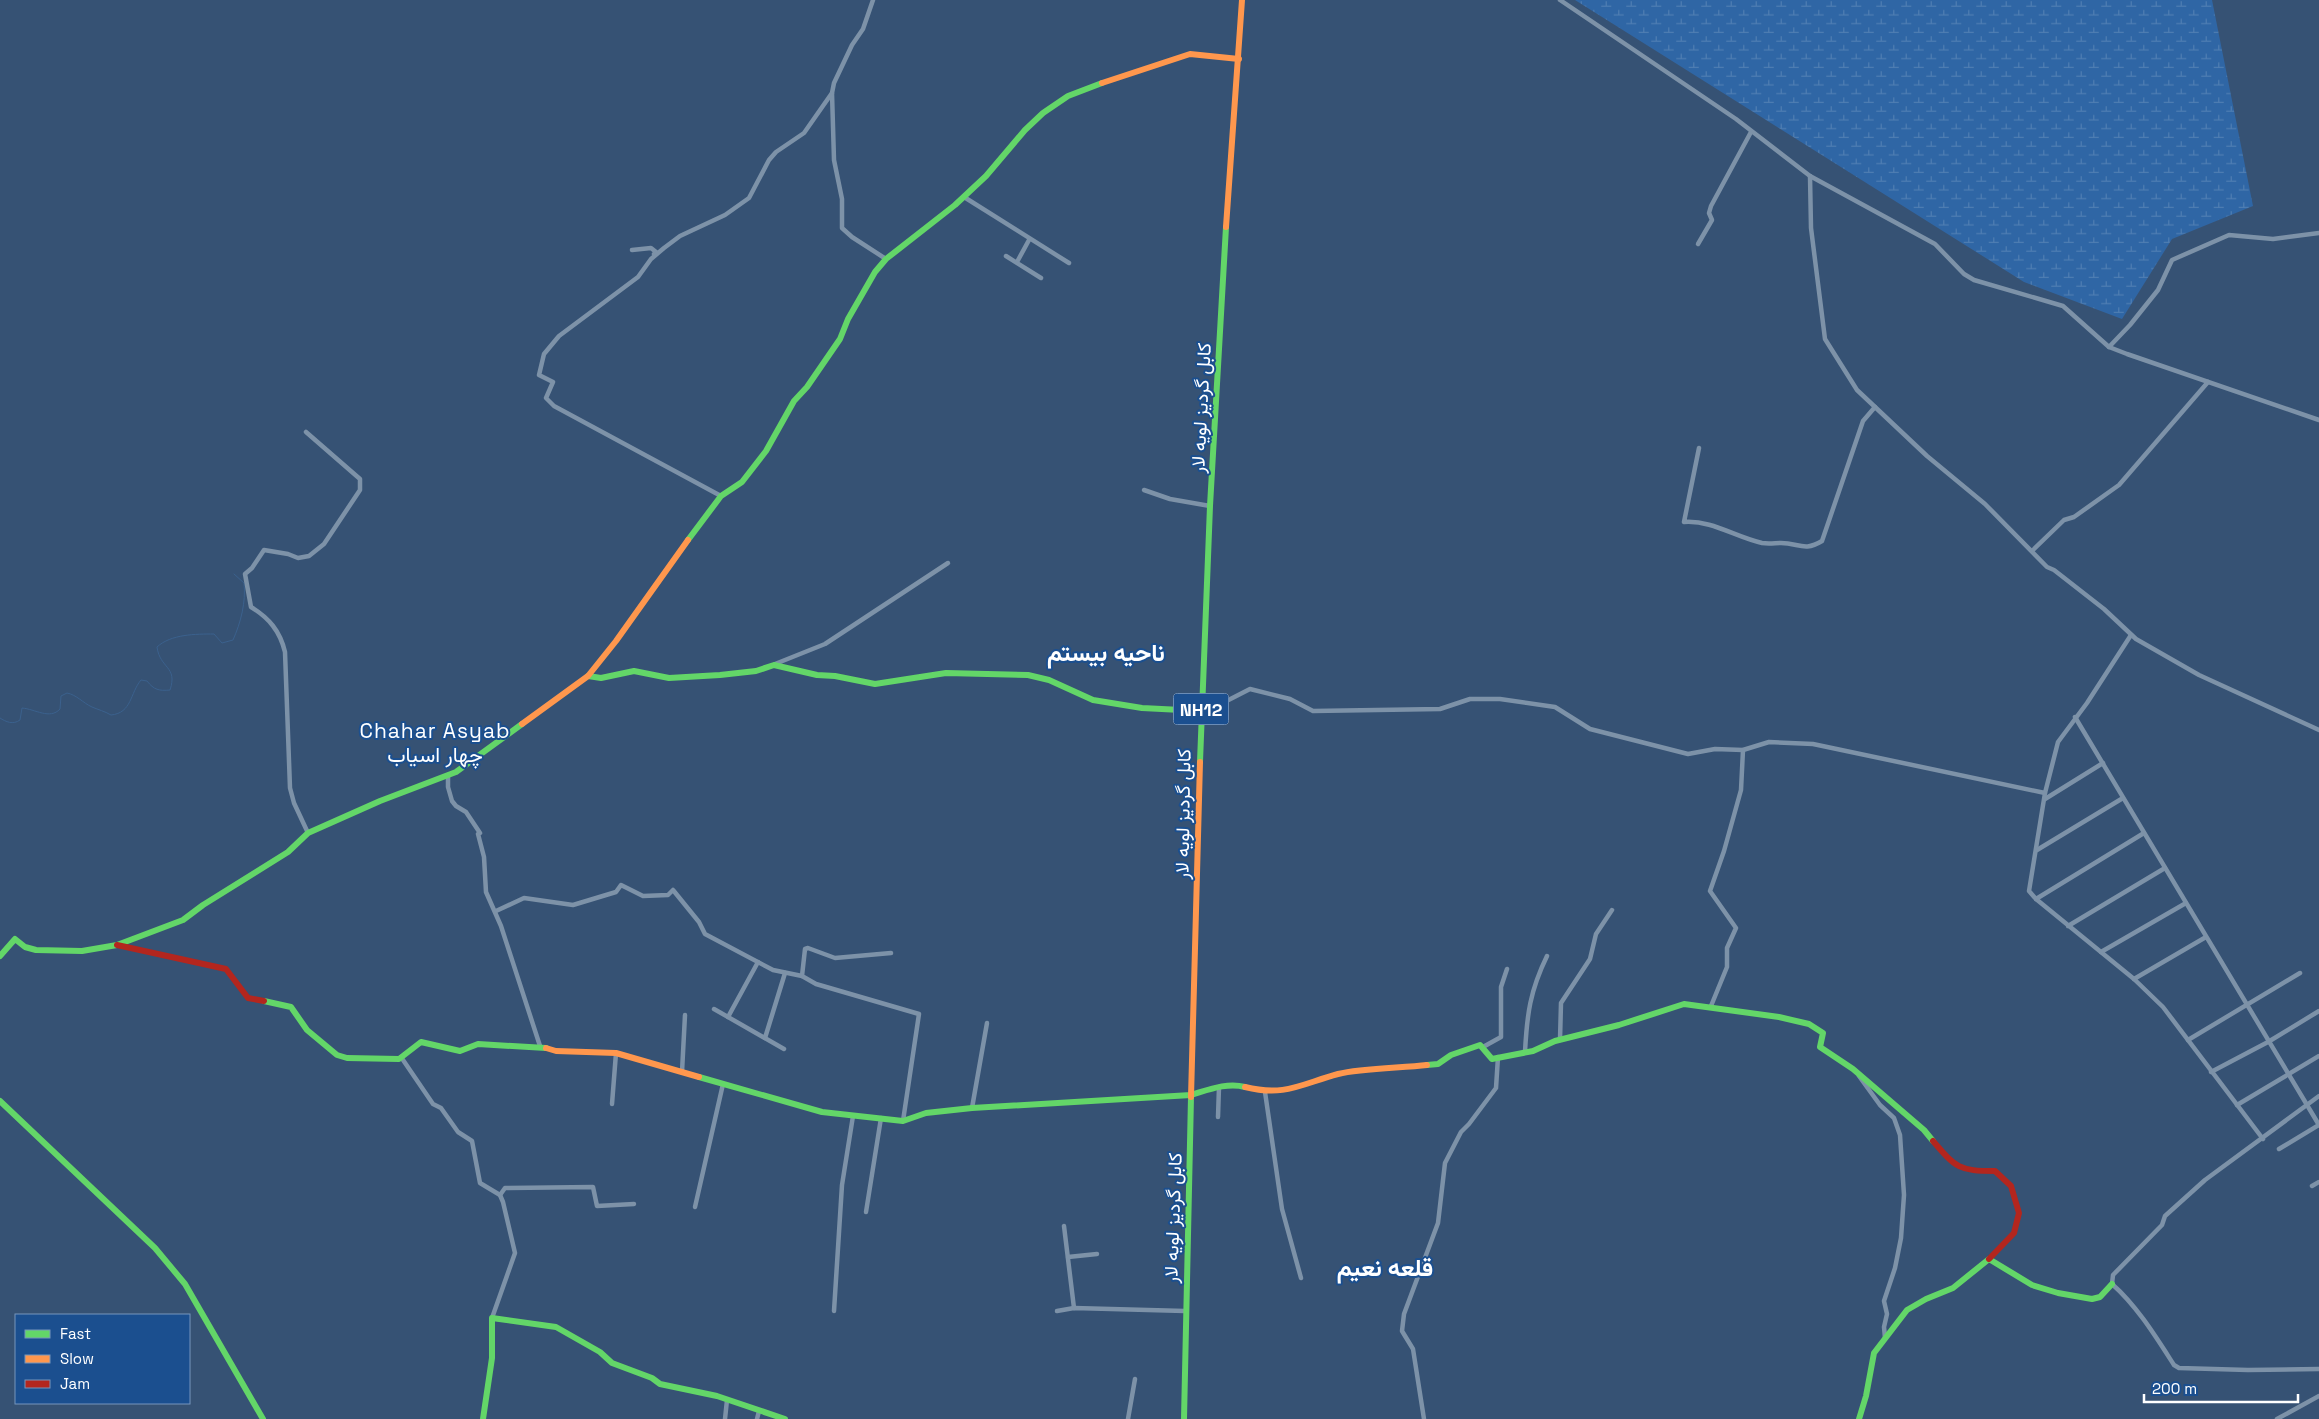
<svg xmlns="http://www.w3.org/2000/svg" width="2319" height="1419" font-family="'Space Grotesk',Vazirmatn,sans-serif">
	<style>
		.wetland { fill: url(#wetland-marsh) }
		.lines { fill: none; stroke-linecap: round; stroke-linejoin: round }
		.stream { stroke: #3b618d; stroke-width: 1 }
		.street { stroke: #7d92a8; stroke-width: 4.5 }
		.fast { stroke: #63d668; stroke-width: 6 }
		.slow { stroke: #ff974d; stroke-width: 6 }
		.jam { stroke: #b3261e; stroke-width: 6 }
		.labels { text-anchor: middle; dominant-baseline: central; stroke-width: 4; stroke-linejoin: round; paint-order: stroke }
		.shield { fill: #1b4f8f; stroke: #bbcadd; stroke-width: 1 }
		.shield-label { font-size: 18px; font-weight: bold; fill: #fff }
		.street-label { font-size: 19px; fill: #fff; stroke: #1b4f8f }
		.quarter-label { font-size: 21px; letter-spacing: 1px; fill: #fff; stroke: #1b4f8f }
		.district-label { font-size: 24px; font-weight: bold; fill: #fff; stroke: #1b4f8f }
	</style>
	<defs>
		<pattern id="wetland-marsh" width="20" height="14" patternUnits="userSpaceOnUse" patternTransform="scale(1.25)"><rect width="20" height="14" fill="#2f66a5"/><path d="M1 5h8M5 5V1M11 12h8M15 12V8" fill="none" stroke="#4e7db2"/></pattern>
	</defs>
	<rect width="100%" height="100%" fill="#365274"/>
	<!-- wetland -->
	<path class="wetland" d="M1575 0H2212L2253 206 2172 239 2122 319 2024 282Z"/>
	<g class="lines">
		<!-- stream -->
		<path class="stream" d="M0 718C6 722 13 725 20 720L22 708C35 709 50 720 60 709L61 696 67 693C77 695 83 703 92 707 99 710 104 711 111 715 132 713 130 693 141 680L147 681C154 690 159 691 170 690 178 666 160 669 157 647 171 634 196 634 214 634L222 643 233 640C241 622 246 602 244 583L234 574"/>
		<!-- street -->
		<g class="street">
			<path d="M1560 0 1736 119 1810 176 1935 244 1964 274 1974 280 2063 306 2109 347 2127 354 2319 420"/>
			<path d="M832 93 834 160 842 199V228L852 237 886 259"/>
			<path d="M1810 176 1811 228 1825 339 1857 390 1927 456 1985 504 2047 567 2054 570 2104 609 2136 639 2199 675 2319 730"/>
			<path d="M964 197 1069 263"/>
			<path d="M1698 244 1712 220 1709 213 1711 206 1751 132"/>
			<path d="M632 250 651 248 656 252 654 254"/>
			<path d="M1006 256 1041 278"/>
			<path d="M1017 262 1029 240"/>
			<path d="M2109 347 2130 325 2158 290 2172 260 2229 235 2273 239 2319 233"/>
			<path d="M306 432 360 479V490L324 544 309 556 298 558 288 554 264 550 252 568 245 574 251 607C269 618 280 631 285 652L290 788 294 803 308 833"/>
			<path d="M1699 448 1684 522C1712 520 1735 537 1762 543 1769 544 1775 543 1781 543 1799 543 1804 552 1822 541L1863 421 1875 407"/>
			<path d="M1144 490 1170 499 1210 506"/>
			<path d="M721 496 554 406 546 398 553 382 539 375 544 354 559 336 638 277 651 259 664 248 680 236 725 215 749 198 769 160 776 152 804 133 832 93 834 83 852 45 863 29 873 0"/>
			<path d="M2032 551 2064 520 2074 517 2119 485 2208 382"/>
			<path d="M2131 635 2087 703 2058 742 2045 793 2029 891 2036 899 2134 979 2163 1007 2263 1139"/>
			<path d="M775 664 825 644 948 563"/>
			<path d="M1201 711 1209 710 1250 689 1290 699 1313 711 1440 709 1470 699H1500L1555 707 1590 729 1688 754 1715 749 1743 750 1769 742 1813 744 2045 793"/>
			<path d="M2075 717 2319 1125"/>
			<path d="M448 775V787L452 801 456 806 466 812 480 833 478 834 484 857 486 892 501 926 540 1046"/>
			<path d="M2045 799 2103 763"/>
			<path d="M2037 850 2123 798"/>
			<path d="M2036 899 2144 833"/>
			<path d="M496 911 524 898 573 905 616 892 621 885 643 896 668 895 673 890 699 922 705 934 773 970 802 976"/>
			<path d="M2068 926 2165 868"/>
			<path d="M2101 952 2186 903"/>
			<path d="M891 953 835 958 808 948 805 949 802 976 816 984 919 1014 903 1121"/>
			<path d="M2134 979 2206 937"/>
			<path d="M1711 1006 1727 967V948L1736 928 1710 891 1724 851 1741 790 1743 750"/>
			<path d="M714 1009 784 1049"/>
			<path d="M728 1017 758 962"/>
			<path d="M765 1038 785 973"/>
			<path d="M1560 1040 1561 1003 1590 959 1596 934 1612 910"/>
			<path d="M2188 1040 2300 973"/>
			<path d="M1483 1047 1501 1037V987L1507 969"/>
			<path d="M1525 1052C1527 1014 1530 991 1547 956"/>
			<path d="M401 1057 433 1104 441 1108 458 1132 472 1141 480 1183 500 1195 503 1202 515 1253 492 1318"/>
			<path d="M682 1072 685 1015"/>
			<path d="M2211 1072 2268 1042 2319 1011"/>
			<path d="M1859 1076 1880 1105 1894 1118 1900 1135 1904 1195 1901 1238 1895 1268 1884 1301 1887 1314 1884 1327 1885 1338"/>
			<path d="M1265 1092 1282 1209 1301 1278"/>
			<path d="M2319 1096 2205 1180 2165 1216 2162 1225 2113 1275 2112 1284C2137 1306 2156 1337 2174 1365L2179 1368 2248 1370 2319 1369"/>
			<path d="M612 1104 616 1053"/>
			<path d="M2237 1105 2319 1056"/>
			<path d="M972 1108 987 1023"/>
			<path d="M1218 1117 1219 1087"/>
			<path d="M2279 1149 2319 1125"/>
			<path d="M2312 1186 2319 1182"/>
			<path d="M500 1195 505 1188 593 1187 597 1206 634 1204"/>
			<path d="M695 1207 723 1084"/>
			<path d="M866 1212 881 1118"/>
			<path d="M1064 1226 1074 1308"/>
			<path d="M1068 1257 1097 1254"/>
			<path d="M834 1311 842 1185 853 1116"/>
			<path d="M1057 1311 1074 1308 1185 1311"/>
			<path d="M725 1419 727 1400"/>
			<path d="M757 1419 759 1411"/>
			<path d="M1128 1419 1135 1379"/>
			<path d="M1424 1419 1413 1349 1402 1331 1404 1314 1438 1223 1445 1163 1461 1132 1469 1124 1496 1088 1498 1057"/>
			<path d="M2277 1419 2319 1396"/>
		</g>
		<!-- fast -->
		<g class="fast">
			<path d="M688 540 721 496 742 482 766 451 794 401 807 387 840 339 848 319 875 272 886 259 955 205 986 176 1025 130 1043 113 1068 96 1102 83"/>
			<path d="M588 676 601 678 634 671 669 678 720 675 756 671 774 665 817 675 835 676 875 684 946 673 1028 675 1049 680 1093 700 1142 708 1201 711"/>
			<path d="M1200 762 1210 506 1226 227"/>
			<path d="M0 956 15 939 25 947 36 950 82 951 117 945 183 920 203 905 288 852 308 833 380 801 456 772 522 724"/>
			<path d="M264 1001 291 1007 307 1030 337 1055 347 1058 399 1059 421 1042 460 1051 478 1044 546 1048"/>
			<path d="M1427 1065 1438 1064 1451 1055 1480 1045 1492 1059 1533 1051 1555 1041 1619 1025 1684 1004 1779 1017 1809 1024 1823 1033 1820 1047 1853 1069 1924 1130 1933 1141"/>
			<path d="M699 1077 822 1112 903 1121 926 1113 972 1108 1191 1095C1208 1090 1227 1082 1245 1087"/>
			<path d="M0 1101 155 1248 185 1284 263 1419"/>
			<path d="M483 1419 492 1358V1318L556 1327 600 1352 612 1363 652 1378 660 1384 717 1396 785 1419"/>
			<path d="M1184 1419 1191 1097"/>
			<path d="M1859 1419 1866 1396 1874 1353 1907 1310 1926 1299 1953 1288 1989 1259 2032 1285 2058 1293 2092 1299 2100 1297 2112 1284"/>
		</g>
		<!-- slow -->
		<g class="slow">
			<path d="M1102 83 1190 54 1239 59"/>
			<path d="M1226 227 1242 0"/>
			<path d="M522 724 588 676 616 641 688 540"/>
			<path d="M546 1048 556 1051 616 1053 699 1077"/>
			<path d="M1245 1087C1285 1097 1301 1084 1338 1074 1362 1068 1401 1068 1427 1065"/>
			<path d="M1191 1097 1200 762"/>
		</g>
		<!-- jam -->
		<g class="jam">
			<path d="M117 945 226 969 248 998 264 1001"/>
			<path d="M1933 1141C1956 1168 1959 1171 1995 1171L2011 1186 2019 1213 2014 1233 1989 1259"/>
		</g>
	</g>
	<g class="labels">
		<!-- shield labels -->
		<rect class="shield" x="1173.5" y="693.5" width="55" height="31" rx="4"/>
		<g class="shield-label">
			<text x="1201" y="709">NH12</text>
		</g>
		<!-- street labels -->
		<g class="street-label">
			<text transform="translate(1201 408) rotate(-87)">کابل گردیز لویه لار</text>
			<text transform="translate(1183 814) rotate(-89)">کابل گردیز لویه لار</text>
			<text transform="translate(1173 1218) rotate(-88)">کابل گردیز لویه لار</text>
		</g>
		<!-- quarter labels -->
		<g class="quarter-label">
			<text x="435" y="730">Chahar Asyab<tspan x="435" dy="24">چهار اسیاب</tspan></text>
		</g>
		<!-- district labels -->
		<g class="district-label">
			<text x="1106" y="652">ناحیه بیستم</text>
			<text x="1385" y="1267">قلعه نعيم</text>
		</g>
	</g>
	<!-- legend -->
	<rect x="15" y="1314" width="175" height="90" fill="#1b4f8f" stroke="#7695bc"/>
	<rect x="25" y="1330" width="25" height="8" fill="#63d668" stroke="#7695bc"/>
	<text x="60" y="1339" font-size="15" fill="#ffffff">Fast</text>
	<rect x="25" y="1355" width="25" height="8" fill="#ff974d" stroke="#7695bc"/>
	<text x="60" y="1364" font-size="15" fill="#ffffff">Slow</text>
	<rect x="25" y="1380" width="25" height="8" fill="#b3261e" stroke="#7695bc"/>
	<text x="60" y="1389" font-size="15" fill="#ffffff">Jam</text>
	<!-- scale -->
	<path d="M2144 1394v8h154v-8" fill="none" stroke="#ffffff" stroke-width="2.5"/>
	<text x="2152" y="1394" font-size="15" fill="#ffffff" stroke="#1b4f8f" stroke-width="4" paint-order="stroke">200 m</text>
</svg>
